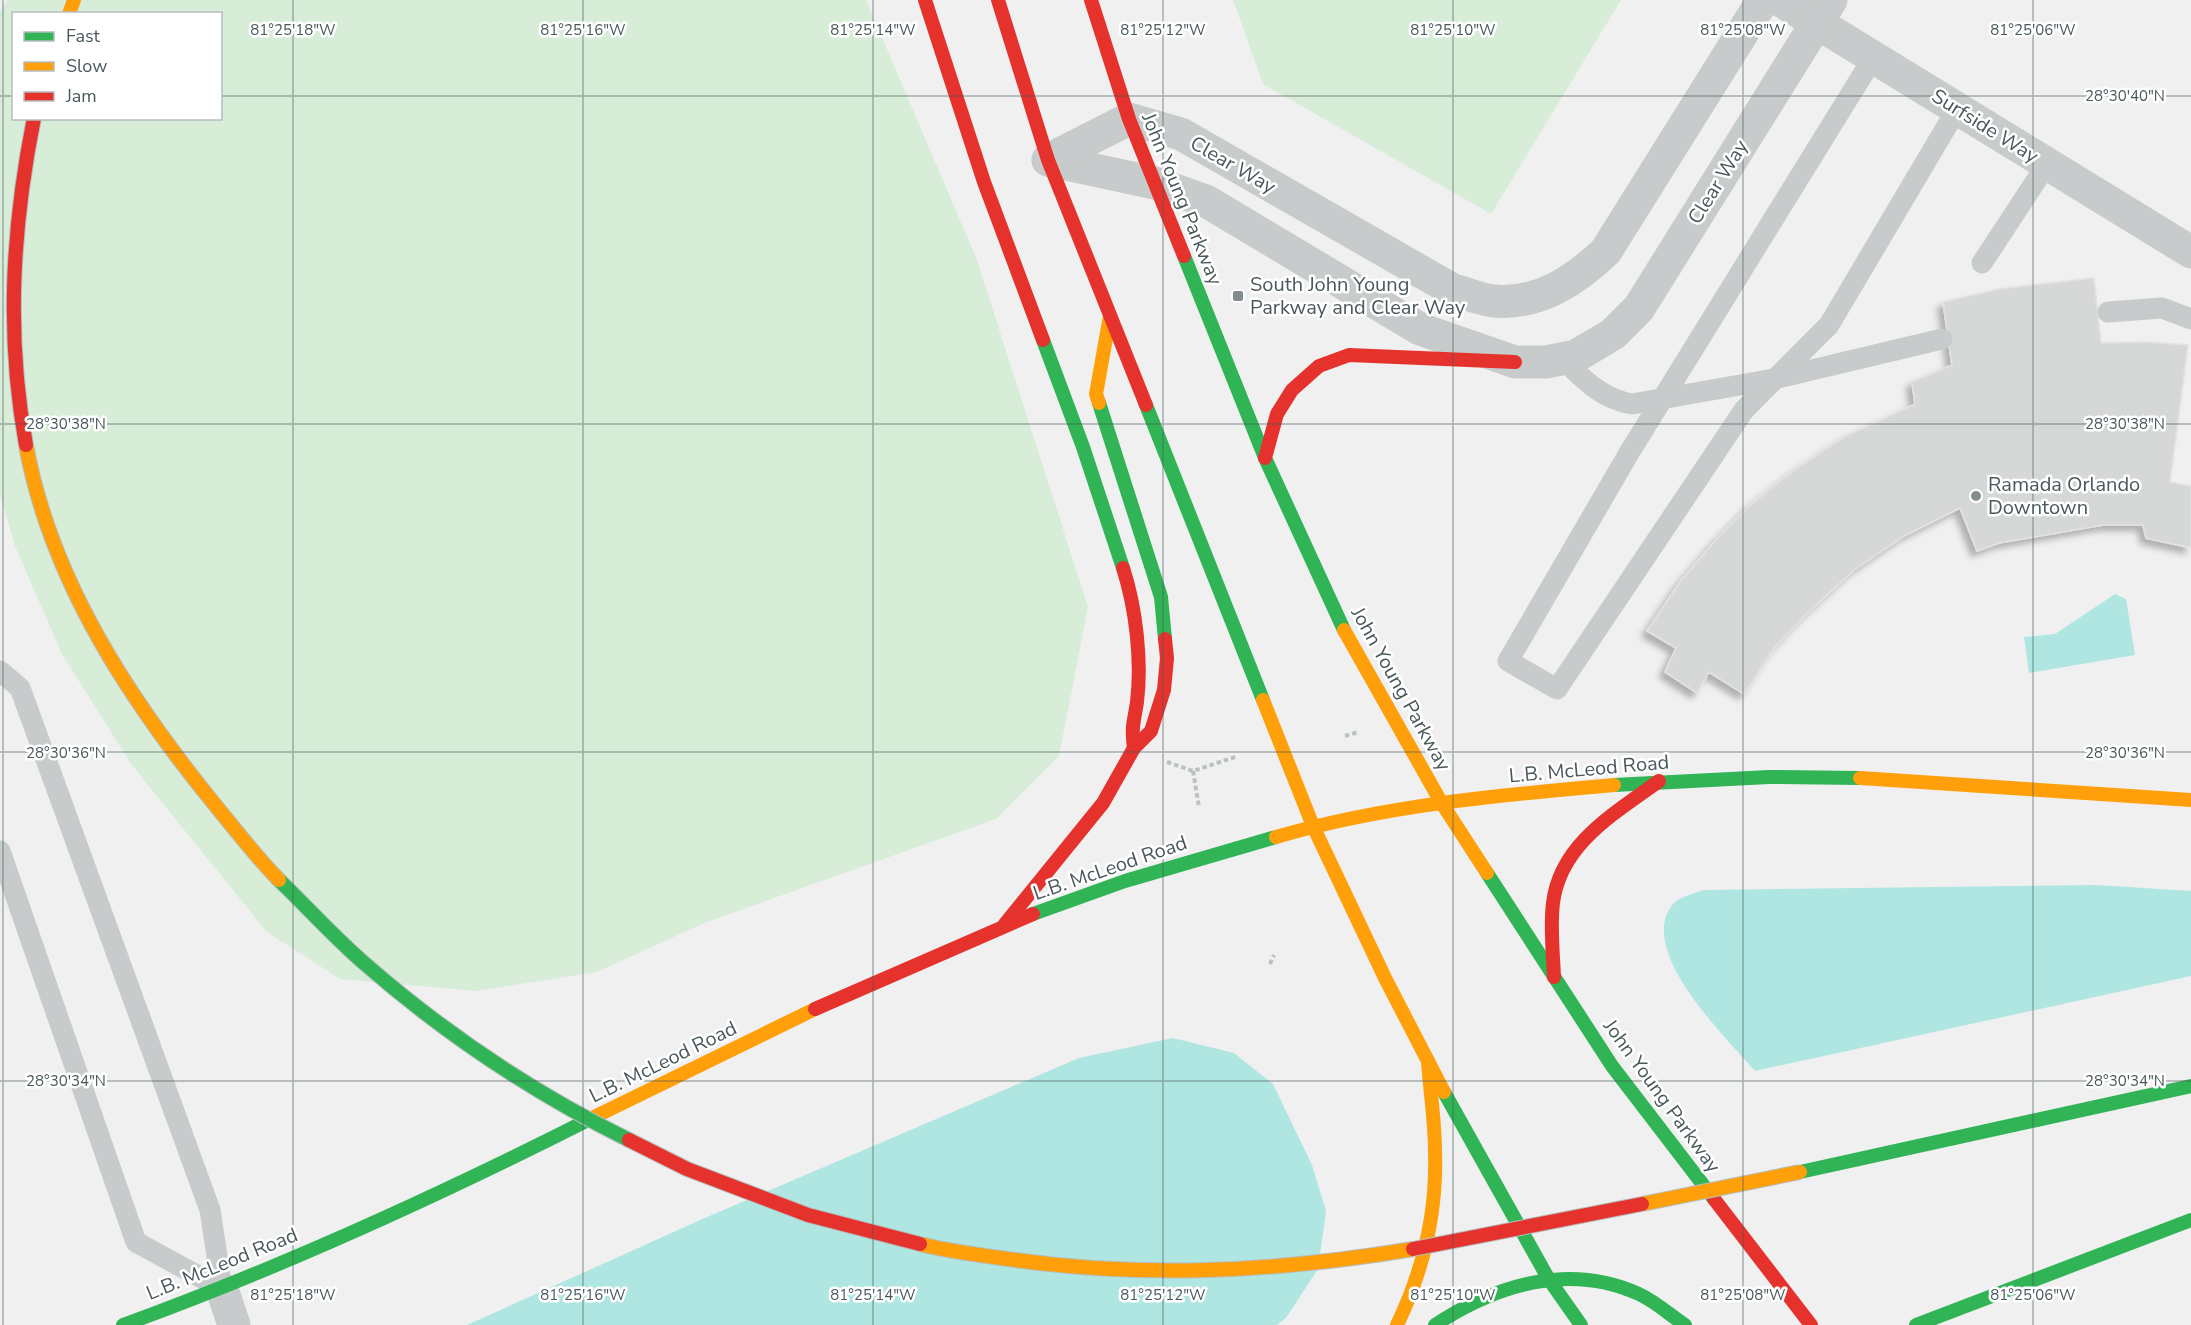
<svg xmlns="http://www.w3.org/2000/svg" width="2191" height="1325" font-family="'Nunito Sans',sans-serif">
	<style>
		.green { fill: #d7edd8; fill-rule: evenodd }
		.water { fill: #b0e6e1 }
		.building { fill: #d6d8d8; stroke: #e2e2e3; stroke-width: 1.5; filter: url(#shadow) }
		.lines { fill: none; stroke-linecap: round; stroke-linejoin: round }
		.path { stroke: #b9c3bd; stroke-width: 4; stroke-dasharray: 4.5 3; stroke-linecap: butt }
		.lane { stroke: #c8cbcb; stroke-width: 21 }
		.street { stroke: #c8cbcb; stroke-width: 33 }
		.fast { stroke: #30b455; stroke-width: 14 }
		.slow { stroke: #ff9f0a; stroke-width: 14 }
		.jam { stroke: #e5322d; stroke-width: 14 }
		.fast-bridge-casing { stroke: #b6bdbe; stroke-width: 16; stroke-linecap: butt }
		.slow-bridge-casing { stroke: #b6bdbe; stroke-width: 16; stroke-linecap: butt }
		.jam-bridge-casing { stroke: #b6bdbe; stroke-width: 16; stroke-linecap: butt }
		.fast-bridge { stroke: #30b455; stroke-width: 14 }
		.slow-bridge { stroke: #ff9f0a; stroke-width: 14 }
		.jam-bridge { stroke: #e5322d; stroke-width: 14 }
		.ticks { fill: none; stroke: #49585b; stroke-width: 1.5; stroke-opacity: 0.45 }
		.poi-dot { fill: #838d8f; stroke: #fff; stroke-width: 2 }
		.labels { text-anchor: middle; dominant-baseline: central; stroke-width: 5; stroke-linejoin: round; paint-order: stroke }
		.street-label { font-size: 20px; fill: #49585b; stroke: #fff }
		.poi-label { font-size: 20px; fill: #49585b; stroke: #fff; text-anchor: start }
		.ticks-label { font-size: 15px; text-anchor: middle; fill: #49585b; stroke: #fff; stroke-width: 5; stroke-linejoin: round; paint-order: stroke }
	</style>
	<defs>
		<filter id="shadow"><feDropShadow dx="-5.5" dy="5.5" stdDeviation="3" flood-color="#0004"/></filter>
	</defs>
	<rect width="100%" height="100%" fill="#f0f0f0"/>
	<!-- green -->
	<g class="green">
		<path d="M8 0H866L977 260 1088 607 1059 756 996 819 704 923 597 972 476 991 340 979 267 932 131 764 62 654 15 546 0 494V11ZM14 14H220V118H14Z"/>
		<path d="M1233 0H1621L1491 214 1263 84Z"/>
	</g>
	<!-- water -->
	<g class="water">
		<path d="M2115 594 2126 599 2135 655 2029 673 2024 637 2055 634Z"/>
		<path d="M2097 885 2191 891V976L1755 1071C1727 1038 1633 949 1674 903 1680 897 1695 893 1703 890Z"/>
		<path d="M1173 1038 1234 1053 1273 1084 1312 1165 1326 1211 1318 1269 1286 1318 1277 1325H467L707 1217 1079 1058Z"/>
	</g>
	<!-- building -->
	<path class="building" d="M2094 278 2101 343 2149 342 2188 345 2170 482 2191 486V548L2146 538 2143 525H2103L1999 543 1977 551 1960 508 1904 536 1854 570 1805 615 1774 648 1744 694 1709 672 1697 693 1665 672 1676 648 1647 631 1680 582 1715 541 1748 507 1792 472 1846 436 1915 404 1912 382 1952 365 1943 302 1999 289Z"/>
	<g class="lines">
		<!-- path -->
		<g class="path">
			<path d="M1345 736 1358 732"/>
			<path d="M1167 762 1193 771 1238 756"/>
			<path d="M1193 771 1199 807"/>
			<path d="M1270 964 1274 955"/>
		</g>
		<!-- lane -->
		<g class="lane">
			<path d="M1873 58 1629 453 1508 661 1557 689 1744 410 1829 325 1957 109"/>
			<path d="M1982 263 2047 164"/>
			<path d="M2108 312 2162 308 2191 319"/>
			<path d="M1563 359C1584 380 1602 399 1632 404L1774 379 1942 339"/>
			<path d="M0 671 20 688 210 1210 222 1289"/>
			<path d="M0 851 136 1242 222 1289"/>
		</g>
		<!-- street -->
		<g class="street">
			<path d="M1780 0 2191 252"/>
			<path d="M1048 160 1155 183 1206 201 1420 329 1515 362H1546L1576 356 1613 334 1639 308 1831 0"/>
			<path d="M1048 160 1129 119 1181 134 1453 290C1466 293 1481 300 1494 301 1539 305 1576 280 1606 251L1763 0"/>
			<path d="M222 1289 234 1325"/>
		</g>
		<!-- fast -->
		<g class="fast">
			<path d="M1184 256 1265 458 1344 630"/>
			<path d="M1043 340 1083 447 1123 568"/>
			<path d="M1099 403 1161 597 1165 639"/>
			<path d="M1146 405 1263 700"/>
			<path d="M1614 785 1769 777 1860 778"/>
			<path d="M1487 873 1612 1066 1714 1199"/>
			<path d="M1033 914 1125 881 1276 837"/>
			<path d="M1444 1092 1548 1278 1581 1325"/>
			<path d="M1800 1172 2191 1086"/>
			<path d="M123 1325C283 1267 440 1195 592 1118"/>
			<path d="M1435 1325C1496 1285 1569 1262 1639 1294 1656 1302 1670 1315 1685 1325"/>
			<path d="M1916 1325 2191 1220"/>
		</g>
		<!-- slow -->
		<g class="slow">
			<path d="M69 14 74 0"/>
			<path d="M1099 403 1096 394 1110 316"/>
			<path d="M1344 630 1441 802 1487 873"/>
			<path d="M1263 700 1313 826 1385 978 1444 1092"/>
			<path d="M1860 778 2191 800"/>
			<path d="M1276 837C1386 805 1501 795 1614 785"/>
			<path d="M592 1118 815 1009"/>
			<path d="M1397 1325C1423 1271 1437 1212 1435 1152 1435 1122 1430 1091 1428 1061"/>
		</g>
		<!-- jam -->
		<g class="jam">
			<path d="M925 0 984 182 1043 340"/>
			<path d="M998 0 1048 160 1146 405"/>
			<path d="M1091 0 1129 119 1184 256"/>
			<path d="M1265 458 1277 414 1292 390 1319 366 1349 355 1515 362"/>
			<path d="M1123 568C1136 608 1142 661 1137 702 1134 723 1131 725 1134 748"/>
			<path d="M1005 924 1103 803 1134 748 1151 731 1164 690 1167 658 1165 639"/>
			<path d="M1554 977C1553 952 1550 927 1553 903 1560 844 1615 813 1659 781"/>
			<path d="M815 1009 1033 914"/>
			<path d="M1714 1199 1811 1325"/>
		</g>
		<defs>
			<path id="fast-bridge" d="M279 880C307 907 334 937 364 963 444 1033 534 1093 629 1140"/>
			<g id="slow-bridge">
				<path d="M26 445C51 583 133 705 220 811 239 834 258 859 279 880"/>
				<path d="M1642 1204 1800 1172"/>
				<path d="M920 1244C946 1251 974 1254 1001 1258 1140 1279 1275 1272 1413 1249"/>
			</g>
			<g id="jam-bridge">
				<path d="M26 445C6 335 12 228 34 118"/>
				<path d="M629 1140 687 1169 808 1215 920 1244"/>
				<path d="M1413 1249 1642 1204"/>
			</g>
		</defs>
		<!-- fast-bridge casing -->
		<use href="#fast-bridge" class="fast-bridge-casing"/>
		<!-- slow-bridge casing -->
		<use href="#slow-bridge" class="slow-bridge-casing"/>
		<!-- jam-bridge casing -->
		<use href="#jam-bridge" class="jam-bridge-casing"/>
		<!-- fast-bridge -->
		<use href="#fast-bridge" class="fast-bridge"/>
		<!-- slow-bridge -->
		<use href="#slow-bridge" class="slow-bridge"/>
		<!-- jam-bridge -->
		<use href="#jam-bridge" class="jam-bridge"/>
	</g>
	<!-- ticks -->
	<path class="ticks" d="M3 0V1325M293 0V1325M583 0V1325M873 0V1325M1163 0V1325M1453 0V1325M1743 0V1325M2033 0V1325M0 96H14M220 96H2191M0 424H2191M0 752H2191M0 1081H2191"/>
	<!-- markers -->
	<g class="poi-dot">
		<rect x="1232" y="290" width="12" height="12" rx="3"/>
		<circle cx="1976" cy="496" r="6"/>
	</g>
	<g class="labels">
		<!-- street labels -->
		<g class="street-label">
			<text transform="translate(1985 126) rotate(32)">Surfside Way</text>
			<text transform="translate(1233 165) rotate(30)">Clear Way</text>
			<text transform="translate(1718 182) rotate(-58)">Clear Way</text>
			<text transform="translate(1182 199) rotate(68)">John Young Parkway</text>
			<text transform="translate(1401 689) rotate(61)">John Young Parkway</text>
			<text transform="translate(1589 769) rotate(-5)">L.B. McLeod Road</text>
			<text transform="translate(1110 868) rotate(-19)">L.B. McLeod Road</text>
			<text transform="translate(663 1062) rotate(-26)">L.B. McLeod Road</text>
			<text transform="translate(1662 1096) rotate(54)">John Young Parkway</text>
			<text transform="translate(222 1264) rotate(-22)">L.B. McLeod Road</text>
		</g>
		<!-- poi labels -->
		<g class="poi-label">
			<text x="1250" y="284">South John Young<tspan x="1250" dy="23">Parkway and Clear Way</tspan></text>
			<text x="1988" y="484">Ramada Orlando<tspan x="1988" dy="23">Downtown</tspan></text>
		</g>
	</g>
	<g class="ticks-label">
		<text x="293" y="35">81°25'18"W</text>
		<text x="583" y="35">81°25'16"W</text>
		<text x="873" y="35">81°25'14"W</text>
		<text x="1163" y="35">81°25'12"W</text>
		<text x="1453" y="35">81°25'10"W</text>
		<text x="1743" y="35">81°25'08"W</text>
		<text x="2033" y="35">81°25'06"W</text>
		<text x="2125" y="101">28°30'40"N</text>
		<text x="66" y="429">28°30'38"N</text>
		<text x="2125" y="429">28°30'38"N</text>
		<text x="66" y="758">28°30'36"N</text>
		<text x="2125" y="758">28°30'36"N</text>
		<text x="66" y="1086">28°30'34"N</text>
		<text x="2125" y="1086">28°30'34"N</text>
		<text x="293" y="1300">81°25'18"W</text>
		<text x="583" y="1300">81°25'16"W</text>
		<text x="873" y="1300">81°25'14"W</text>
		<text x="1163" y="1300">81°25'12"W</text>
		<text x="1453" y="1300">81°25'10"W</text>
		<text x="1743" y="1300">81°25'08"W</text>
		<text x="2033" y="1300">81°25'06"W</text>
	</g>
	<!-- legend -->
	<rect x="12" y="12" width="210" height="108" fill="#ffffff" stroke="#b6bcbd" stroke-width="1.5"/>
	<rect x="24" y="32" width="30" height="9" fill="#30b455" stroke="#b6bcbd" stroke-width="1.5"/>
	<text x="66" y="42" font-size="18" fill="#49585b">Fast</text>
	<rect x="24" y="62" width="30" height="9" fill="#ff9f0a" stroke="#b6bcbd" stroke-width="1.5"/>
	<text x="66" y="72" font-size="18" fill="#49585b">Slow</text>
	<rect x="24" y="92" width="30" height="9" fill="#e5322d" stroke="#b6bcbd" stroke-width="1.5"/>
	<text x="66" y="102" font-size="18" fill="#49585b">Jam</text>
</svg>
